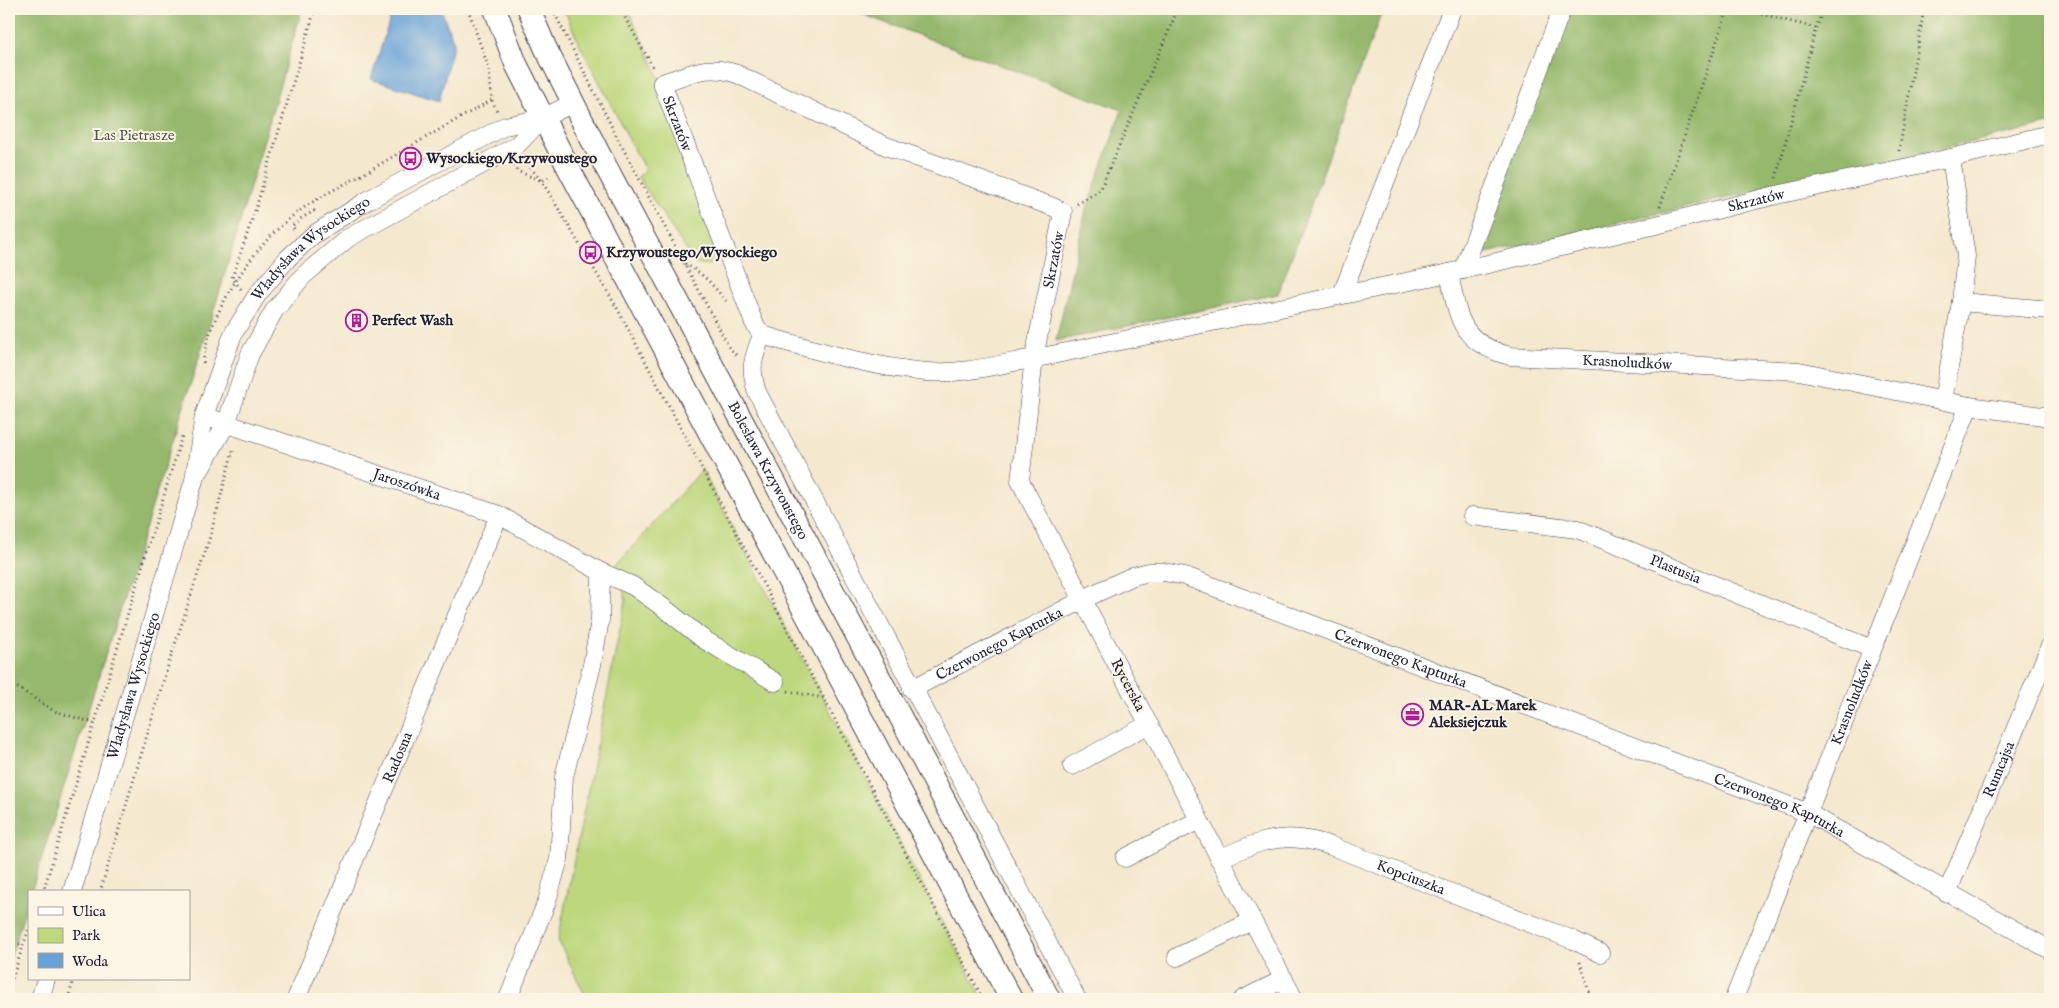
<svg xmlns="http://www.w3.org/2000/svg" width="2059" height="1008" font-family="'IM FELL English',serif">
	<style>
		.green { fill: #bcd77c; stroke: #6f7c5c }
		.forest { fill: #95b86c; stroke: #5c6d54 }
		.water { fill: #67a2d7; stroke: #446289 }
		.lines { fill: none; stroke-linecap: round; stroke-linejoin: round }
		.minor-casing { stroke: #424051; stroke-width: 19 }
		.major-casing { stroke: #424051; stroke-width: 24 }
		.path { stroke: #424051; stroke-width: 3; stroke-dasharray: 1 4; stroke-linecap: butt }
		.minor { stroke: #fff; stroke-width: 18 }
		.major { stroke: #fff; stroke-width: 22 }
		.labels { text-anchor: middle; dominant-baseline: central; stroke-width: 4; stroke-linejoin: round; paint-order: stroke }
		.street-label { font-size: 15px; fill: #22223b; stroke: #fcf5e5 }
		.park-label { font-size: 15px; fill: #50584e; stroke: #fcf5e5 }
		.poi-label { font-size: 15px; font-weight: bold; fill: #22223b; stroke: #fcf5e5; text-anchor: start }
	</style>
	<rect width="100%" height="100%" fill="#fcf5e5"/>
	<filter id="ink" filterUnits="userSpaceOnUse"><feTurbulence type="fractalNoise" baseFrequency=".02" numOctaves="2"/><feDisplacementMap in="SourceGraphic" scale="10" xChannelSelector="R" yChannelSelector="G"/><feConvolveMatrix kernelMatrix="1 2 1 2 8 2 1 2 1" color-interpolation-filters="sRGB"/></filter>
	<filter id="wash" filterUnits="userSpaceOnUse"><feTurbulence type="fractalNoise" baseFrequency=".0096" numOctaves="4" result="noise"/><feDisplacementMap in="SourceGraphic" scale="20" xChannelSelector="R" yChannelSelector="G"/><feGaussianBlur stdDeviation="1.12" result="paint"/><feColorMatrix in="noise" values="0 0 0 0 0 0 0 0 0 0 0 0 0 0 0 0 0 1.4 0 .05"/><feComposite in="paint" operator="in"/></filter>
	<g filter="url(#wash)">
		<rect width="100%" height="100%" fill="#f4e8ce"/>
		<!-- green -->
		<g class="green">
			<path d="M564 9H628L662 83 715 250 709 265 695 263 638 177 645 170 577 39Z"/>
			<path d="M702 470 983 999H587L558 940 626 599 615 566Z"/>
		</g>
		<!-- forest -->
		<g class="forest">
			<path d="M9 9H302L222 284 31 892H29V898L9 962Z"/>
			<path d="M848 9H1383L1278 294 1056 341 1086 210 1122 110Z"/>
			<path d="M1564 9H2050V124L1478 255Z"/>
		</g>
		<!-- water -->
		<path class="water" d="M393 9H441L454 43 439 101 371 79Z"/>
	</g>
	<g filter="url(#ink)">
		<g class="lines">
			<defs>
				<g id="minor">
					<path d="M1463 270 1562 9"/>
					<path id="s1" d="M1449 273C1458 318 1460 343 1510 356L1799 371 1969 406 2050 417"/>
					<path d="M1342 294 1452 9"/>
					<path d="M1961 302 2050 310"/>
					<path d="M762 335C753 358 749 368 757 392L1077 999"/>
					<path d="M1943 400 1961 302 1966 256 1951 158"/>
					<path id="s2" d="M204 416 499 515 601 572 600 620 592 665 564 777 559 859 547 901 508 999"/>
					<path d="M200 470 226 424 250 354 274 311 303 276 348 238 516 146 543 118"/>
					<path id="s3" d="M1472 516 1577 529 1872 649"/>
					<path d="M601 572 633 586 664 608 703 639 775 682"/>
					<path id="s4" d="M912 689 1094 594 1133 576 1149 572H1164L1185 576 1808 813 2050 950"/>
					<path d="M1072 766 1149 724"/>
					<path d="M1125 858 1199 820"/>
					<path id="s5" d="M1219 859C1245 847 1272 835 1301 839 1311 840 1322 843 1331 846L1573 940 1600 953"/>
					<path id="s6" d="M72 892 194 480 204 416 233 334 257 295 287 259 313 235 368 200 505 126 543 118 573 103"/>
					<path id="s7" d="M1947 893 2050 646"/>
					<path d="M1177 957 1252 921"/>
					<path d="M40 999 46 979"/>
					<path id="s8" d="M296 999 499 515"/>
					<path d="M1243 999 1284 979"/>
					<path id="s9" d="M1294 999 1020 481 1034 358 1063 212 1053 207 886 146 737 74C707 63 691 74 662 83L754 323 762 335C815 350 871 367 926 372 966 375 1007 362 1047 356L1449 273 1656 225 1772 196 1951 158 2050 134"/>
					<path id="s10" d="M1734 999 1969 406"/>
				</g>
				<g id="major">
					<path d="M495 9 516 64 568 167 1011 999"/>
					<path id="s11" d="M529 9 545 47 598 152 893 703 1049 999"/>
				</g>
			</defs>
			<!-- minor casing -->
			<use href="#minor" class="minor-casing"/>
			<!-- major casing -->
			<use href="#major" class="major-casing"/>
			<!-- path -->
			<g class="path">
				<path d="M468 9 489 69 492 100 497 111"/>
				<path d="M620 9 654 69"/>
				<path d="M1742 9 1816 28"/>
				<path d="M555 14 619 141 729 347 737 356"/>
				<path d="M1899 151 1924 9"/>
				<path d="M524 160 542 181 617 308 983 999"/>
				<path d="M514 165 517 171 542 181 551 176"/>
				<path d="M1776 178 1816 28 1823 9"/>
				<path d="M1077 204 1100 190 1178 9"/>
				<path d="M1660 207 1728 9"/>
				<path d="M294 229 292 226 300 219 314 211 317 214"/>
				<path d="M685 264C703 273 713 285 726 301"/>
				<path d="M241 289 232 278 256 208 315 9"/>
				<path d="M203 363C208 312 257 241 298 212 317 198 339 187 360 176 404 150 447 125 492 100"/>
				<path d="M9 682 54 711 94 723"/>
				<path d="M788 691 823 698"/>
				<path d="M43 892 182 436"/>
				<path d="M100 892 166 672 209 540 234 447"/>
				<path d="M9 942 22 945"/>
				<path d="M1580 962 1591 999"/>
				<path d="M9 988 29 928"/>
				<path d="M68 999 74 979"/>
			</g>
			<!-- minor -->
			<use href="#minor" class="minor"/>
			<!-- major -->
			<use href="#major" class="major"/>
		</g>
	</g>
	<!-- icons -->
	<defs>
		<symbol id="bus-ring" viewBox="-11 -11 22 22"><circle r="9.5" fill="#fcf5e5" stroke="#b5179e" stroke-width="1.5"/><path d="M-5-6H5V4H4V6H2V4H-2V6H-4V4H-5ZM-3.5-4V0h7V-4ZM-3.5 1.2v1.5H-2V1.2ZM2 1.2v1.5H3.5V1.2Z" fill="#b5179e"/></symbol>
		<symbol id="building-ring" viewBox="-11 -11 22 22"><circle r="9.5" fill="#fcf5e5" stroke="#b5179e" stroke-width="1.5"/><path d="M-4-6H4V6H1V3H-1V6H-4ZM-2.5-4.3h1.7v1.8h-1.7ZM.8-4.3h1.7v1.8H.8ZM-2.5-1h1.7V.8h-1.7ZM.8-1h1.7V.8H.8Z" fill="#b5179e"/></symbol>
		<symbol id="office-ring" viewBox="-11 -11 22 22"><circle r="9.5" fill="#fcf5e5" stroke="#b5179e" stroke-width="1.5"/><path d="M-6-3h4V-5.5h4V-3h4V5H-6ZM-1-4.5V-3h2v-1.5ZM-6 0V1H6V0Z" fill="#b5179e"/></symbol>
	</defs>
	<g fill-rule="evenodd">
		<use href="#bus-ring" x="398" y="146" width="25" height="25"/>
		<use href="#bus-ring" x="578" y="240" width="25" height="25"/>
		<use href="#building-ring" x="344" y="308" width="25" height="25"/>
		<use href="#office-ring" x="1400" y="702" width="25" height="25"/>
	</g>
	<g class="labels">
		<!-- street labels -->
		<g class="street-label">
			<text stroke="none"><textPath href="#s9" startOffset="1334">Skrzatów</textPath></text>
			<text stroke="none"><textPath href="#s9" startOffset="2579">Skrzatów</textPath></text>
			<text stroke="none"><textPath href="#s6" startOffset="699">Władysława Wysockiego</textPath></text>
			<text stroke="none"><textPath href="#s9" startOffset="810">Skrzatów</textPath></text>
			<text stroke="none"><textPath href="#s1" startOffset="229">Krasnoludków</textPath></text>
			<text stroke="none"><textPath href="#s11" startOffset="520">Bolesława Krzywoustego</textPath></text>
			<text stroke="none"><textPath href="#s2" startOffset="214">Jaroszówka</textPath></text>
			<text stroke="none"><textPath href="#s3" startOffset="212">Plastusia</textPath></text>
			<text stroke="none"><textPath href="#s4" startOffset="98">Czerwonego Kapturka</textPath></text>
			<text stroke="none"><textPath href="#s4" startOffset="532">Czerwonego Kapturka</textPath></text>
			<text transform="translate(1128 685) rotate(62)">Rycerska</text>
			<text stroke="none"><textPath href="#s6" startOffset="215">Władysława Wysockiego</textPath></text>
			<text stroke="none"><textPath href="#s10" startOffset="319">Krasnoludków</textPath></text>
			<text stroke="none"><textPath href="#s8" startOffset="262">Radosna</textPath></text>
			<text stroke="none"><textPath href="#s7" startOffset="134">Rumcajsa</textPath></text>
			<text stroke="none"><textPath href="#s4" startOffset="938">Czerwonego Kapturka</textPath></text>
			<text stroke="none"><textPath href="#s5" startOffset="202">Kopciuszka</textPath></text>
		</g>
		<!-- park labels -->
		<g class="park-label">
			<text x="134" y="135">Las Pietrasze</text>
		</g>
		<!-- poi labels -->
		<g class="poi-label">
			<text x="426" y="158">Wysockiego/Krzywoustego</text>
			<text x="606" y="252">Krzywoustego/Wysockiego</text>
			<text x="372" y="320">Perfect Wash</text>
			<text x="1429" y="705">MAR-AL Marek<tspan x="1429" dy="17">Aleksiejczuk</tspan></text>
		</g>
	</g>
	<!-- margin -->
	<rect width="2059" height="1008" fill="none" stroke="#fcf5e5" stroke-width="30"/>
	<!-- legend -->
	<rect x="28" y="890" width="162" height="90" fill="#fcf5e5" stroke="#a5a1a1"/>
	<rect x="38" y="907" width="25" height="8" fill="#ffffff" stroke="#a5a1a1"/>
	<text x="72" y="916" font-size="15" fill="#22223b">Ulica</text>
	<rect x="38" y="928" width="25" height="15" fill="#bcd77c" stroke="#a5a1a1"/>
	<text x="72" y="940" font-size="15" fill="#22223b">Park</text>
	<rect x="38" y="953" width="25" height="15" fill="#67a2d7" stroke="#a5a1a1"/>
	<text x="72" y="966" font-size="15" fill="#22223b">Woda</text>
</svg>
